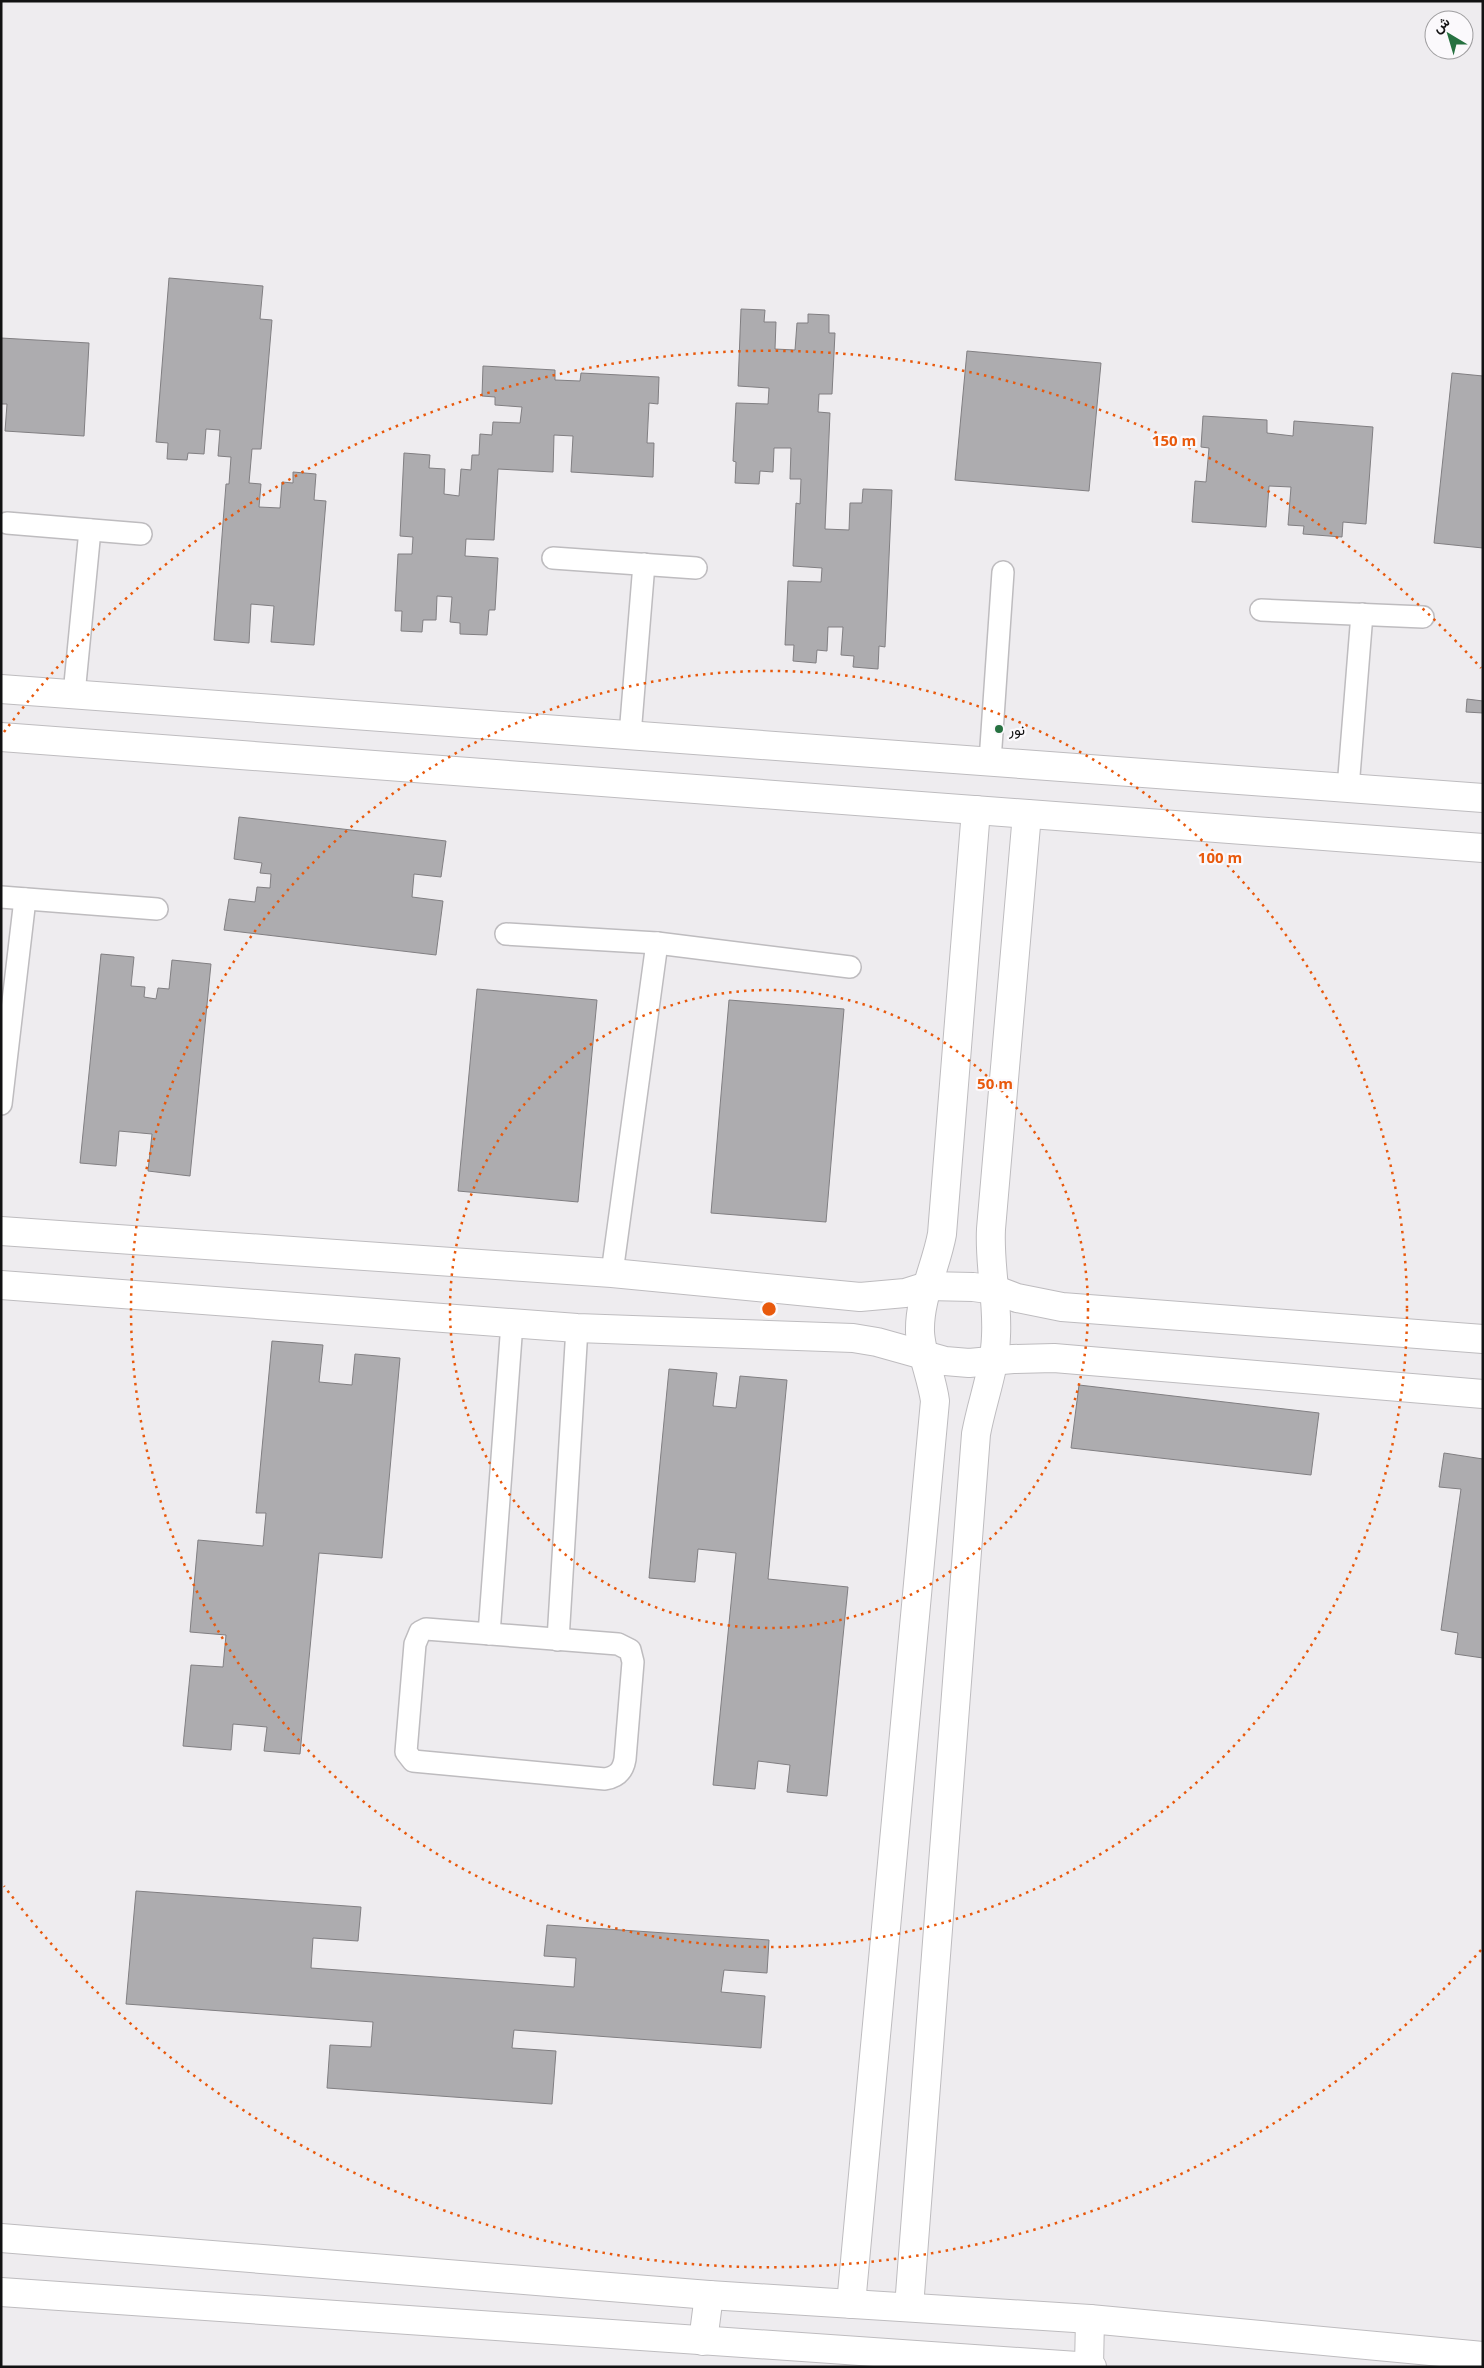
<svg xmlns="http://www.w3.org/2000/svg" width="1484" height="2368" font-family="'Open Sans',Vazirmatn,sans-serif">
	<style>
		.building { fill: #adacaf; stroke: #817f82 }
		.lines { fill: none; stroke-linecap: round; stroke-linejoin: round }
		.lane-casing { stroke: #bebcbf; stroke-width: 24 }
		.street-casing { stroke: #bebcbf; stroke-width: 30 }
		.lane { stroke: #fff; stroke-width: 21 }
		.street { stroke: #fff; stroke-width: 28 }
		.ring { fill: none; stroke: #e8590c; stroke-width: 2.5; stroke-dasharray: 2.5 5 }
		.poi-dot { fill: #267140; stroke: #fbf9fc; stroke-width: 2 }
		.labels { text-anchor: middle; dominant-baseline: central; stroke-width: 4.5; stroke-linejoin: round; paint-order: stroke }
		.poi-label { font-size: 15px; fill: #121213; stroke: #fbf9fc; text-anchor: start }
		.centre { fill: #e8590c; stroke: #fbf9fc; stroke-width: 2.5 }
		.ring-label { font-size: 15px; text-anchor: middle; font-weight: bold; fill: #e8590c; stroke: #fbf9fc; stroke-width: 4.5; stroke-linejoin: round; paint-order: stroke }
	</style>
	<rect width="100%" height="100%" fill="#eeecef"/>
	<!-- building -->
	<g class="building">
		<path d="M169 278 263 286 260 319 272 320 261 449H252L249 483 261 484 259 507 280 508 282 482 293 483V472L316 474 314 500 326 501 314 645 271 642 274 606 251 604 249 643 214 640 226 484H229L231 457 218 456 220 430 206 429 204 454 188 453 187 460 167 459 168 443 156 442Z"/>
		<path d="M741 309 765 310 764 322H776L775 349 795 350 797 323H808V314L829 315V333H835L832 394H819L818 412 830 413 825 529 849 530 850 503H862L863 489 892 490 885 647 879 646 878 669 853 667 854 656 841 655 843 627H828L827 651 817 650 816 663 793 661 794 645H785L788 581 821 582 822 568 793 566 796 503 800 504 801 479H790L791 448H774L773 472 760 471 759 484 735 483 736 462 733 461 736 403 768 404 769 388 738 386Z"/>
		<path d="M1 338 89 343 84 436 5 431 7 404H1Z"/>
		<path d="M967 351 1101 363 1089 491 955 480Z"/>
		<path d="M483 366 555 370V380L580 381 581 373 659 377 658 404 649 403 647 443H654L653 477 571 472 573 436 554 435 553 472 498 469 494 540 466 539 465 556 498 558 495 610H489L487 635 460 634V623L450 622 452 597 437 596 436 620H423L422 632 401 631 402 611H395L398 554H412L413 537 400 536 404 453 430 455 429 468 445 469 444 494 459 496 461 469 471 470 472 455H479L480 434 492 435 493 422 520 423 522 407 495 405V397L482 396Z"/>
		<path d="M1452 373 1483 376V548L1434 543Z"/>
		<path d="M1203 416 1267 420V433L1293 436 1294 421 1373 427 1366 524 1343 522 1342 537 1303 534 1304 526 1288 525 1291 487 1269 486 1266 527 1192 522 1195 481 1206 482 1209 448 1201 447Z"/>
		<path d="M1467 699 1483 701V713L1466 712Z"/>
		<path d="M239 817 446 841 441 877 414 874 412 897 443 901 436 955 224 930 229 899 255 902 257 887 270 888 271 874 260 873 262 863 234 859Z"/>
		<path d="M101 954 134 957 131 986 145 987 144 997 156 999 158 988 169 989 172 960 211 964 190 1176 148 1171 152 1134 119 1131 116 1166 80 1163Z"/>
		<path d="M477 989 597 1000 578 1202 458 1191Z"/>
		<path d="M729 1000 844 1009 826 1222 711 1213Z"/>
		<path d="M272 1341 323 1345 319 1382 352 1385 355 1354 400 1358 382 1558 319 1553 300 1754 264 1751 267 1727 233 1724 231 1750 183 1746 191 1665 223 1667 226 1635 190 1632 198 1540 263 1546 266 1513H256Z"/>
		<path d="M669 1369 717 1373 713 1406 736 1408 740 1376 787 1380 768 1579 848 1587 827 1796 787 1792 790 1765 758 1761 755 1789 713 1785 736 1553 698 1549 695 1582 649 1578Z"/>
		<path d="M1079 1385 1319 1413 1311 1475 1071 1448Z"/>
		<path d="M1444 1453 1483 1459V1658L1455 1654 1458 1633 1441 1630 1461 1489 1439 1487Z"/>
		<path d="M136 1891 361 1907 358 1941 313 1938 311 1968 574 1987 576 1958 544 1956 547 1925 769 1940 767 1973 724 1970 721 1992 765 1996 761 2048 514 2030 512 2048 556 2051 552 2104 327 2088 330 2045 371 2047 373 2022 126 2004Z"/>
	</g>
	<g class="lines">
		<defs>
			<g id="lane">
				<path d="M7 523 141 534"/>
				<path d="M553 558 696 568"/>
				<path d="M1261 610 1423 617"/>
				<path d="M74 694 90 530"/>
				<path d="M630 735 644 564"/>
				<path d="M990 761 1003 572"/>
				<path d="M1348 788 1362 614"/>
				<path d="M1 897 157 909"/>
				<path d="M506 934 657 943 850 967"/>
				<path d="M1 1104 25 899"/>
				<path d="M612 1273 657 943"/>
				<path d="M426 1629 618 1644 630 1650 633 1662 625 1759C623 1771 617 1777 605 1779L413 1761 406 1752 415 1644 420 1632Z"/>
				<path d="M489 1634 512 1323"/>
				<path d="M558 1640 577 1328"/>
			</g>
			<g id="street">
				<path d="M1 689 1483 798"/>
				<path d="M1 737 1483 848"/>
				<path d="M1 1231 612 1273 860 1297 905 1293 927 1286 973 1287 996 1290 1017 1298 1062 1307 1483 1339"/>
				<path d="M1 1285 577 1328 853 1338 877 1342 945 1361 969 1363 1013 1359 1054 1358 1483 1394"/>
				<path d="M1 2238 709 2295 1090 2319 1483 2356"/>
				<path d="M1 2292 1092 2367"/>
				<path d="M851 2304 935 1401C932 1378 921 1354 920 1332 919 1298 936 1267 942 1234L976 810"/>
				<path d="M909 2307 976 1434C982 1401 995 1369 996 1336 998 1300 989 1265 991 1229L1027 814"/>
				<path d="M703 2341 709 2295"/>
				<path d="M1089 2366 1090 2319"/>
			</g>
		</defs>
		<!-- lane casing -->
		<use href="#lane" class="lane-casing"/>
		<!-- street casing -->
		<use href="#street" class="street-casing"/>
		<!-- lane -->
		<use href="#lane" class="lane"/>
		<!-- street -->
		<use href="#street" class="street"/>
	</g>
	<!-- distance rings -->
	<g class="ring">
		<circle cx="769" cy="1309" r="319"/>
		<circle cx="769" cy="1309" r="638"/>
		<path d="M1481 1950A958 958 0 0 1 4 1886M4 732A958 958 0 0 1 1481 668"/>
	</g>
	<!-- markers -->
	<circle class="poi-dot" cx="999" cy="729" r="5"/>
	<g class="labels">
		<!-- poi labels -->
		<g class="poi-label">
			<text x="1009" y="729">نور</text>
		</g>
	</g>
	<circle cx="769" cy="1309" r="8" class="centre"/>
	<g class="ring-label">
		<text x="1174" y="446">150 m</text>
		<text x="1220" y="863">100 m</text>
		<text x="995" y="1089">50 m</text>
	</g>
	<!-- border -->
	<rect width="1484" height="2368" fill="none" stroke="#121213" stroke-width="5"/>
	<!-- north arrow -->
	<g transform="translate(1449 35) rotate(322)"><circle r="24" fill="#fbf9fc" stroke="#9e9d9f"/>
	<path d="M0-4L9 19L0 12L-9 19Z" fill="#267140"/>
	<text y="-8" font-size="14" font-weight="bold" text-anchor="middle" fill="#121213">ش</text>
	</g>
</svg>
